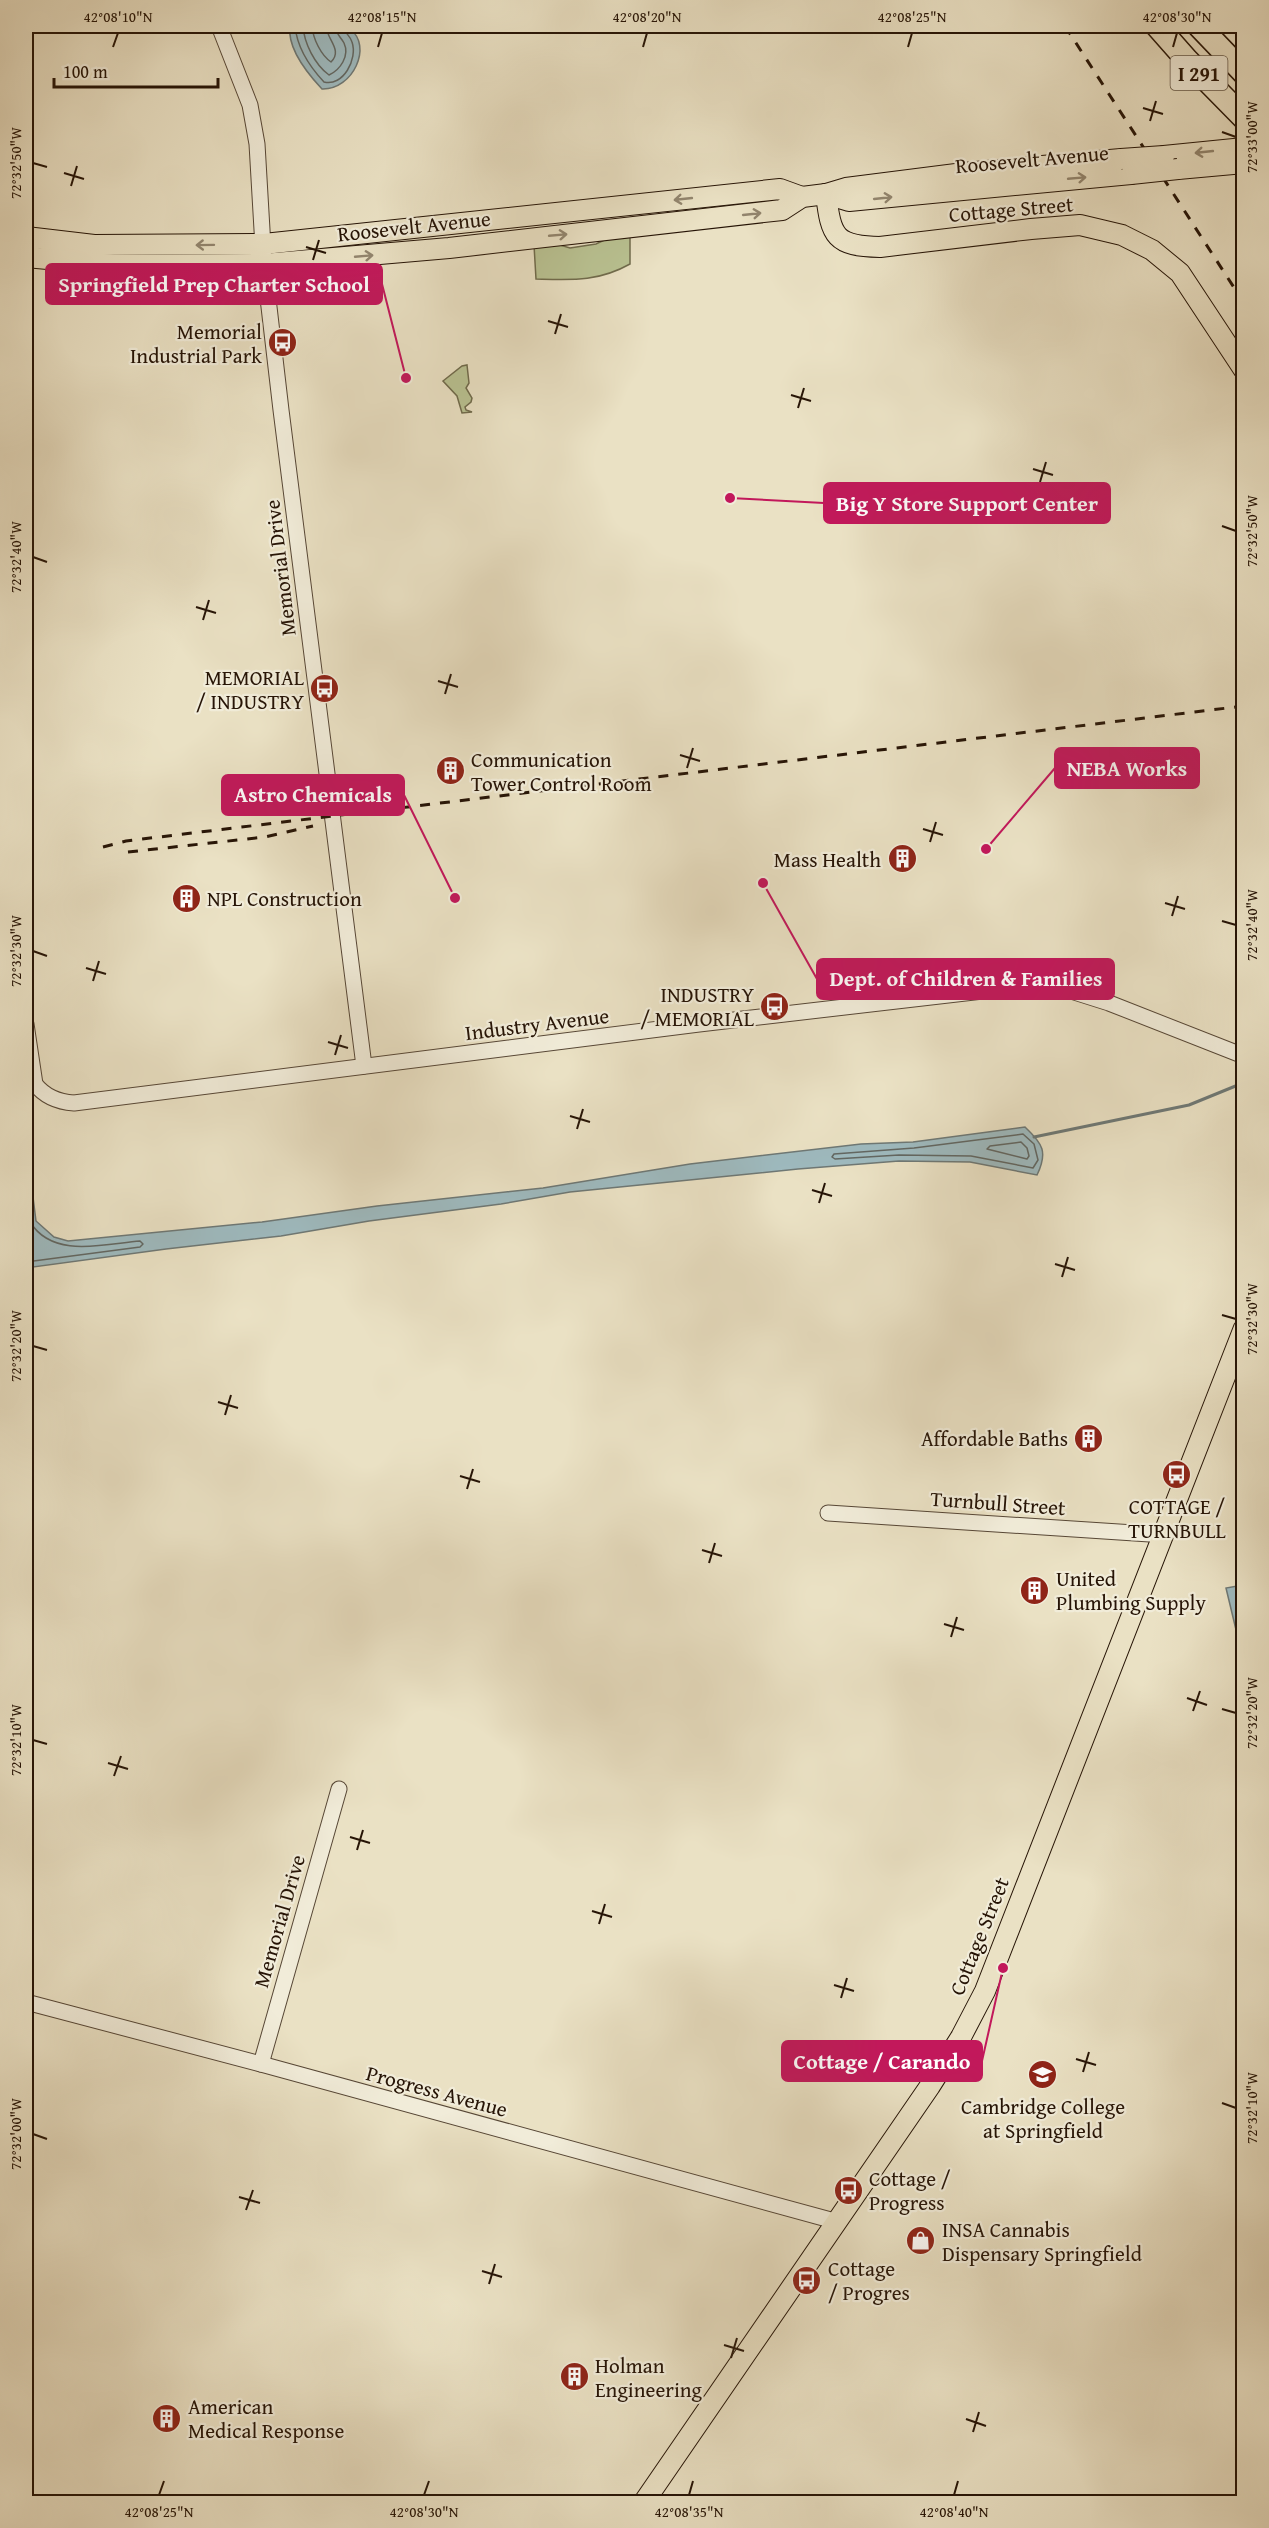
<svg xmlns="http://www.w3.org/2000/svg" width="1269" height="2528" font-family="'Gentium Book Plus',serif">
	<style>
		.green { fill: #b9c292; stroke: #706b4c; stroke-width: 1.5 }
		.water { fill: #9ebabf; stroke: #6e7875; stroke-width: 1.5 }
		.lines { fill: none; stroke-linecap: round; stroke-linejoin: round }
		.shore { stroke: #626762; stroke-width: 1.5 }
		.stream { stroke: #6e7875; stroke-width: 3 }
		.minor-casing { stroke: #574736; stroke-width: 17 }
		.major-casing { stroke: #261406; stroke-width: 22 }
		.highway-casing { stroke: #261406; stroke-width: 25 }
		.minor { stroke: #f1ecd9; stroke-width: 15 }
		.major { stroke: #eae1c4; stroke-width: 20 }
		.highway { stroke: #eae1c4; stroke-width: 22 }
		.rail { stroke: #261406; stroke-width: 3; stroke-dasharray: 10 10; stroke-linecap: butt }
		.major-bridge-casing { stroke: #261406; stroke-width: 22; stroke-linecap: butt }
		.major-bridge { stroke: #eae1c4; stroke-width: 20 }
		.oneway { stroke: #92856e }
		.ticks { fill: none; stroke: #261406; stroke-width: 2 }
		.labels { text-anchor: middle; dominant-baseline: central; stroke-width: 4.5; stroke-linejoin: round; paint-order: stroke }
		.shield { fill: #f1ecd9; stroke: #635545; stroke-width: 1.5 }
		.shield-label { font-size: 20px; font-weight: bold; fill: #261406 }
		.street-label { font-size: 21px; fill: #261406; stroke: #f1ecd9 }
		.poi-label { font-size: 21px; fill: #261406; stroke: #f1ecd9; text-anchor: start }
		.leader { fill: none; stroke: #c2185b; stroke-width: 2 }
		.callout-dot { fill: #c2185b; stroke: #f1ecd9; stroke-width: 2 }
		.callout { fill: #c2185b; stroke: #c2185b; stroke-width: 2 }
		.callout-label { font-size: 22px; text-anchor: middle; font-weight: bold; fill: #fff }
		.neatline { fill: none; stroke: #261406; stroke-width: 2 }
		.ticks-label { font-size: 15px; text-anchor: middle; fill: #261406 }
	</style>
	<rect width="100%" height="100%" fill="#eae1c4"/>
	<filter id="stains"><feTurbulence type="fractalNoise" baseFrequency=".00333" numOctaves="4"/><feColorMatrix values="0 0 0 0 .2 0 0 0 0 .09 0 0 0 0 .02 0 0 0 .5 -.17"/></filter>
	<radialGradient id="worn" r=".72"><stop offset=".6" stop-color="#630" stop-opacity="0"/><stop offset="1" stop-color="#630" stop-opacity=".3"/></radialGradient>
	<!-- green -->
	<g class="green">
		<path d="M613 236 630 237V264C598 282 572 280 536 279L534 245 550 242 570 248 596 244Z"/>
		<path d="M467 365 469 383 466 388 472 398 471 402 465 407 466 410 472 412 462 413 457 396 443 381 462 366Z"/>
	</g>
	<!-- water -->
	<g class="water">
		<path d="M290 26C303 25 341 23 350 29 373 46 353 90 322 89 307 73 287 48 290 26Z"/>
		<path d="M1025 1127C1043 1144 1048 1152 1037 1175L970 1162 899 1161 798 1169 570 1192 501 1204 369 1221 281 1236 166 1249 26 1268V1134L33 1151 32 1189 36 1221 54 1237 68 1241 262 1222 377 1206 543 1188 690 1164 861 1144 913 1142Z"/>
		<path d="M1243 1585H1244L1243 1659 1226 1588Z"/>
	</g>
	<g class="lines">
		<!-- shore -->
		<g class="shore">
			<path d="M295 26C297 47 309 66 324 82 343 87 358 59 352 42 350 35 344 33 343 26"/>
			<path d="M303 26C304 43 315 65 329 75 340 70 350 56 344 43 340 36 336 34 335 26"/>
			<path d="M312 26C313 39 321 55 331 62 343 50 327 40 326 26"/>
			<path d="M1023 1134 1034 1144 1038 1160 1033 1168 971 1156 899 1155 835 1159 832 1157 834 1154 914 1148Z"/>
			<path d="M1021 1142 1027 1148 1029 1156 1027 1159 987 1149 990 1146Z"/>
			<path d="M26 1148 30 1222C53 1259 104 1244 140 1241L143 1244 140 1247 26 1262"/>
		</g>
		<!-- stream -->
		<path class="stream" d="M1034 1137 1189 1105 1238 1085"/>
		<defs>
			<g id="minor">
				<path d="M219 26 250 105 257 144 264 264 281 410 364 1066"/>
				<path d="M26 1024 35 1084C45 1097 59 1102 74 1103L699 1024 1017 987 1071 991 1109 1003 1244 1056"/>
				<path d="M828 1513 1165 1535"/>
				<path d="M26 2002 261 2064 838 2222"/>
				<path d="M261 2064 339 1789"/>
			</g>
			<g id="major">
				<path d="M1164 156 1244 148"/>
				<path d="M1178 169 1244 163"/>
				<path d="M826 194C831 237 835 246 880 247L1031 229 1080 225 1122 235 1152 250 1180 273 1244 370"/>
				<path d="M826 194 849 201 1131 174"/>
				<path d="M26 237 94 245 264 244 780 189 802 197"/>
				<path d="M26 257 113 265 264 264 449 248 782 210 802 197 826 194 846 188 964 173 1121 159"/>
				<path d="M644 2502 930 2086 961 2037 985 1991 1244 1328"/>
			</g>
			<g id="highway">
				<path d="M1157 26 1187 60 1244 118"/>
				<path d="M1199 26 1244 73"/>
			</g>
		</defs>
		<!-- minor casing -->
		<use href="#minor" class="minor-casing"/>
		<!-- major casing -->
		<use href="#major" class="major-casing"/>
		<!-- highway casing -->
		<use href="#highway" class="highway-casing"/>
		<!-- minor -->
		<use href="#minor" class="minor"/>
		<!-- major -->
		<use href="#major" class="major"/>
		<!-- highway -->
		<use href="#highway" class="highway"/>
		<!-- rail -->
		<g class="rail">
			<path d="M1065 26 1244 303"/>
			<path d="M103 847 126 841 1244 706"/>
			<path d="M128 852 265 837 313 826"/>
		</g>
		<defs>
			<g id="major-bridge">
				<path d="M1121 159 1164 156"/>
				<path d="M1131 174 1178 169"/>
			</g>
		</defs>
		<!-- major-bridge casing -->
		<use href="#major-bridge" class="major-bridge-casing"/>
		<!-- major-bridge -->
		<use href="#major-bridge" class="major-bridge"/>
	</g>
	<!-- one-way arrows -->
	<defs><path id="oneway-shaft" d="M-6 0H5M1.5-3L5.5 0L1.5 3" fill="none" stroke-width="1.6" stroke-linecap="round" stroke-linejoin="round" transform="scale(1.5)"/></defs>
	<g class="oneway">
		<use href="#oneway-shaft" transform="translate(1204 152) rotate(174)"/>
		<use href="#oneway-shaft" transform="translate(1077 178) rotate(-5)"/>
		<use href="#oneway-shaft" transform="translate(883 198) rotate(-6)"/>
		<use href="#oneway-shaft" transform="translate(683 199) rotate(174)"/>
		<use href="#oneway-shaft" transform="translate(752 214) rotate(-6)"/>
		<use href="#oneway-shaft" transform="translate(558 235) rotate(-5)"/>
		<use href="#oneway-shaft" transform="translate(205 245) rotate(179)"/>
		<use href="#oneway-shaft" transform="translate(364 256) rotate(-5)"/>
	</g>
	<!-- ticks -->
	<path class="ticks" d="M113 47 118 33M378 47 382 33M643 47 647 33M908 47 912 33M1173 47 1177 33M1143 108 1163 114M1150 121 1156 101M1222 132 1236 137M33 163 47 167M64 173 84 179M71 186 77 166M306 247 326 253M313 260 319 240M548 321 568 327M555 334 561 314M791 395 811 401M798 408 804 388M1033 469 1053 475M1040 482 1046 462M1222 526 1236 531M33 557 47 562M196 607 216 613M203 620 209 600M438 681 458 687M445 694 451 674M680 755 700 761M687 768 693 748M923 829 943 835M930 842 936 822M1165 903 1185 909M1172 916 1178 896M1222 921 1236 925M33 951 47 956M86 968 106 974M93 981 99 961M328 1042 348 1048M335 1055 341 1035M570 1116 590 1122M577 1129 583 1109M812 1190 832 1196M819 1203 825 1183M1055 1264 1075 1270M1062 1277 1068 1257M1222 1315 1236 1319M33 1346 47 1350M218 1402 238 1408M225 1415 231 1395M460 1476 480 1482M467 1489 473 1469M702 1550 722 1556M709 1563 715 1543M944 1624 964 1630M951 1637 957 1617M1187 1698 1207 1705M1222 1709 1236 1713M1193 1711 1200 1691M33 1740 47 1744M108 1763 128 1769M114 1776 121 1756M350 1837 370 1843M357 1850 363 1830M592 1911 612 1917M599 1924 605 1904M834 1985 854 1991M841 1998 847 1978M1076 2059 1096 2065M1083 2072 1089 2052M1222 2103 1236 2108M33 2134 47 2139M239 2197 260 2203M246 2210 253 2190M482 2271 502 2277M489 2284 495 2264M724 2345 744 2351M731 2358 737 2338M966 2419 986 2426M973 2432 979 2412M159 2495 164 2481M424 2495 429 2481M689 2495 693 2481M954 2495 958 2481"/>
	<!-- icons -->
	<defs>
		<symbol id="bus-disc" viewBox="-11 -11 22 22"><circle r="9.5" fill="#8f2418" stroke="#f1ecd9"/><path d="M-5-6H5V4H4V6H2V4H-2V6H-4V4H-5ZM-3.5-4V0h7V-4ZM-3.5 1.2v1.5H-2V1.2ZM2 1.2v1.5H3.5V1.2Z" fill="#fff"/></symbol>
		<symbol id="building-disc" viewBox="-11 -11 22 22"><circle r="9.5" fill="#8f2418" stroke="#f1ecd9"/><path d="M-4-6H4V6H1V3H-1V6H-4ZM-2.5-4.3h1.7v1.8h-1.7ZM.8-4.3h1.7v1.8H.8ZM-2.5-1h1.7V.8h-1.7ZM.8-1h1.7V.8H.8Z" fill="#fff"/></symbol>
		<symbol id="school-disc" viewBox="-11 -11 22 22"><circle r="9.5" fill="#8f2418" stroke="#f1ecd9"/><path d="M0-5L7-2L0 1L-7-2ZM-4 1L0 2.5L4 1V4Q0 6-4 4Z" fill="#fff"/></symbol>
		<symbol id="shop-disc" viewBox="-11 -11 22 22"><circle r="9.5" fill="#8f2418" stroke="#f1ecd9"/><path d="M-5-2.5h2.3a2.7 3.5 0 0 1 5.4 0H5L5.5 6h-11ZM-1.5-2.5h3a1.5 2.3 0 0 0-3 0Z" fill="#fff"/></symbol>
	</defs>
	<g fill-rule="evenodd">
		<use href="#bus-disc" x="266" y="326" width="33" height="33"/>
		<use href="#bus-disc" x="308" y="672" width="33" height="33"/>
		<use href="#building-disc" x="434" y="754" width="33" height="33"/>
		<use href="#building-disc" x="886" y="842" width="33" height="33"/>
		<use href="#building-disc" x="170" y="882" width="33" height="33"/>
		<use href="#bus-disc" x="758" y="990" width="33" height="33"/>
		<use href="#building-disc" x="1072" y="1422" width="33" height="33"/>
		<use href="#bus-disc" x="1160" y="1458" width="33" height="33"/>
		<use href="#building-disc" x="1018" y="1574" width="33" height="33"/>
		<use href="#school-disc" x="1026" y="2058" width="33" height="33"/>
		<use href="#bus-disc" x="832" y="2174" width="33" height="33"/>
		<use href="#shop-disc" x="904" y="2224" width="33" height="33"/>
		<use href="#bus-disc" x="790" y="2264" width="33" height="33"/>
		<use href="#building-disc" x="558" y="2360" width="33" height="33"/>
		<use href="#building-disc" x="150" y="2402" width="33" height="33"/>
	</g>
	<g class="labels">
		<!-- shield labels -->
		<rect class="shield" x="1170.5" y="56" width="57" height="34" rx="4.5"/>
		<g class="shield-label">
			<text x="1199" y="73">I 291</text>
		</g>
		<!-- street labels -->
		<g class="street-label">
			<text transform="translate(1032 159) rotate(-5)">Roosevelt Avenue</text>
			<text transform="translate(1011 209) rotate(-5)">Cottage Street</text>
			<text transform="translate(414 226) rotate(-6)">Roosevelt Avenue</text>
			<text transform="translate(280 568) rotate(-97)">Memorial Drive</text>
			<text transform="translate(537 1024) rotate(-7)">Industry Avenue</text>
			<text transform="translate(998 1503) rotate(4)">Turnbull Street</text>
			<text transform="translate(279 1921) rotate(-74)">Memorial Drive</text>
			<text transform="translate(979 1936) rotate(-68)">Cottage Street</text>
			<text transform="translate(437 2091) rotate(15)">Progress Avenue</text>
		</g>
		<!-- poi labels -->
		<g class="poi-label">
			<text x="262" y="331" text-anchor="end">Memorial<tspan x="262" dy="24">Industrial Park</tspan></text>
			<text x="304" y="677" text-anchor="end">MEMORIAL<tspan x="304" dy="24">/ INDUSTRY</tspan></text>
			<text x="471" y="759">Communication<tspan x="471" dy="24">Tower Control Room</tspan></text>
			<text x="881" y="859" text-anchor="end">Mass Health</text>
			<text x="207" y="898">NPL Construction</text>
			<text x="754" y="994" text-anchor="end">INDUSTRY<tspan x="754" dy="24">/ MEMORIAL</tspan></text>
			<text x="1068" y="1438" text-anchor="end">Affordable Baths</text>
			<text x="1177" y="1506" text-anchor="middle">COTTAGE /<tspan x="1177" dy="24">TURNBULL</tspan></text>
			<text x="1056" y="1578">United<tspan x="1056" dy="24">Plumbing Supply</tspan></text>
			<text x="1043" y="2106" text-anchor="middle">Cambridge College<tspan x="1043" dy="24">at Springfield</tspan></text>
			<text x="869" y="2178">Cottage /<tspan x="869" dy="24">Progress</tspan></text>
			<text x="942" y="2229">INSA Cannabis<tspan x="942" dy="24">Dispensary Springfield</tspan></text>
			<text x="828" y="2268">Cottage<tspan x="828" dy="24">/ Progres</tspan></text>
			<text x="595" y="2365">Holman<tspan x="595" dy="24">Engineering</tspan></text>
			<text x="188" y="2406">American<tspan x="188" dy="24">Medical Response</tspan></text>
		</g>
	</g>
	<!-- callouts -->
	<path class="leader" d="M406 378L382 284M730 498L824 503M986 849L1055 768M455 898L404 795M763 883L817 979M1003 1968L982 2061"/>
	<g class="callout-dot">
		<circle cx="406" cy="378" r="6"/>
		<circle cx="730" cy="498" r="6"/>
		<circle cx="986" cy="849" r="6"/>
		<circle cx="455" cy="898" r="6"/>
		<circle cx="763" cy="883" r="6"/>
		<circle cx="1003" cy="1968" r="6"/>
	</g>
	<g class="callout">
		<rect x="46" y="264" width="336" height="40" rx="6"/>
		<rect x="824" y="483" width="286" height="40" rx="6"/>
		<rect x="1055" y="748" width="144" height="40" rx="6"/>
		<rect x="222" y="775" width="182" height="40" rx="6"/>
		<rect x="817" y="959" width="297" height="40" rx="6"/>
		<rect x="782" y="2041" width="200" height="40" rx="6"/>
	</g>
	<g class="callout-label">
		<text x="214" y="292">Springfield Prep Charter School</text>
		<text x="967" y="511">Big Y Store Support Center</text>
		<text x="1127" y="776">NEBA Works</text>
		<text x="313" y="802">Astro Chemicals</text>
		<text x="966" y="986">Dept. of Children &amp; Families</text>
		<text x="882" y="2069">Cottage / Carando</text>
	</g>
	<!-- margin -->
	<rect width="1269" height="2528" fill="none" stroke="#eae1c4" stroke-width="66"/>
	<!-- scale -->
	<path d="M54 78v9h164v-9" fill="none" stroke="#261406" stroke-width="3"/>
	<text x="63" y="78" font-size="18" fill="#261406" stroke="#f1ecd9" stroke-width="4.5" paint-order="stroke">100 m</text>
	<rect x="33" y="33" width="1203" height="2462" class="neatline"/>
	<g class="ticks-label">
		<text x="118" y="22">42°08'10"N</text>
		<text x="382" y="22">42°08'15"N</text>
		<text x="647" y="22">42°08'20"N</text>
		<text x="912" y="22">42°08'25"N</text>
		<text x="1177" y="22">42°08'30"N</text>
		<text transform="translate(1252 137) rotate(-90)" y="5">72°33'00"W</text>
		<text transform="translate(16 163) rotate(-90)" y="5">72°32'50"W</text>
		<text transform="translate(1252 531) rotate(-90)" y="5">72°32'50"W</text>
		<text transform="translate(16 557) rotate(-90)" y="5">72°32'40"W</text>
		<text transform="translate(1252 925) rotate(-90)" y="5">72°32'40"W</text>
		<text transform="translate(16 951) rotate(-90)" y="5">72°32'30"W</text>
		<text transform="translate(1252 1319) rotate(-90)" y="5">72°32'30"W</text>
		<text transform="translate(16 1346) rotate(-90)" y="5">72°32'20"W</text>
		<text transform="translate(1252 1713) rotate(-90)" y="5">72°32'20"W</text>
		<text transform="translate(16 1740) rotate(-90)" y="5">72°32'10"W</text>
		<text transform="translate(1252 2108) rotate(-90)" y="5">72°32'10"W</text>
		<text transform="translate(16 2134) rotate(-90)" y="5">72°32'00"W</text>
		<text x="159" y="2517">42°08'25"N</text>
		<text x="424" y="2517">42°08'30"N</text>
		<text x="689" y="2517">42°08'35"N</text>
		<text x="954" y="2517">42°08'40"N</text>
	</g>
	<rect width="100%" height="100%" filter="url(#stains)"/>
	<rect width="100%" height="100%" fill="url(#worn)"/>
</svg>
